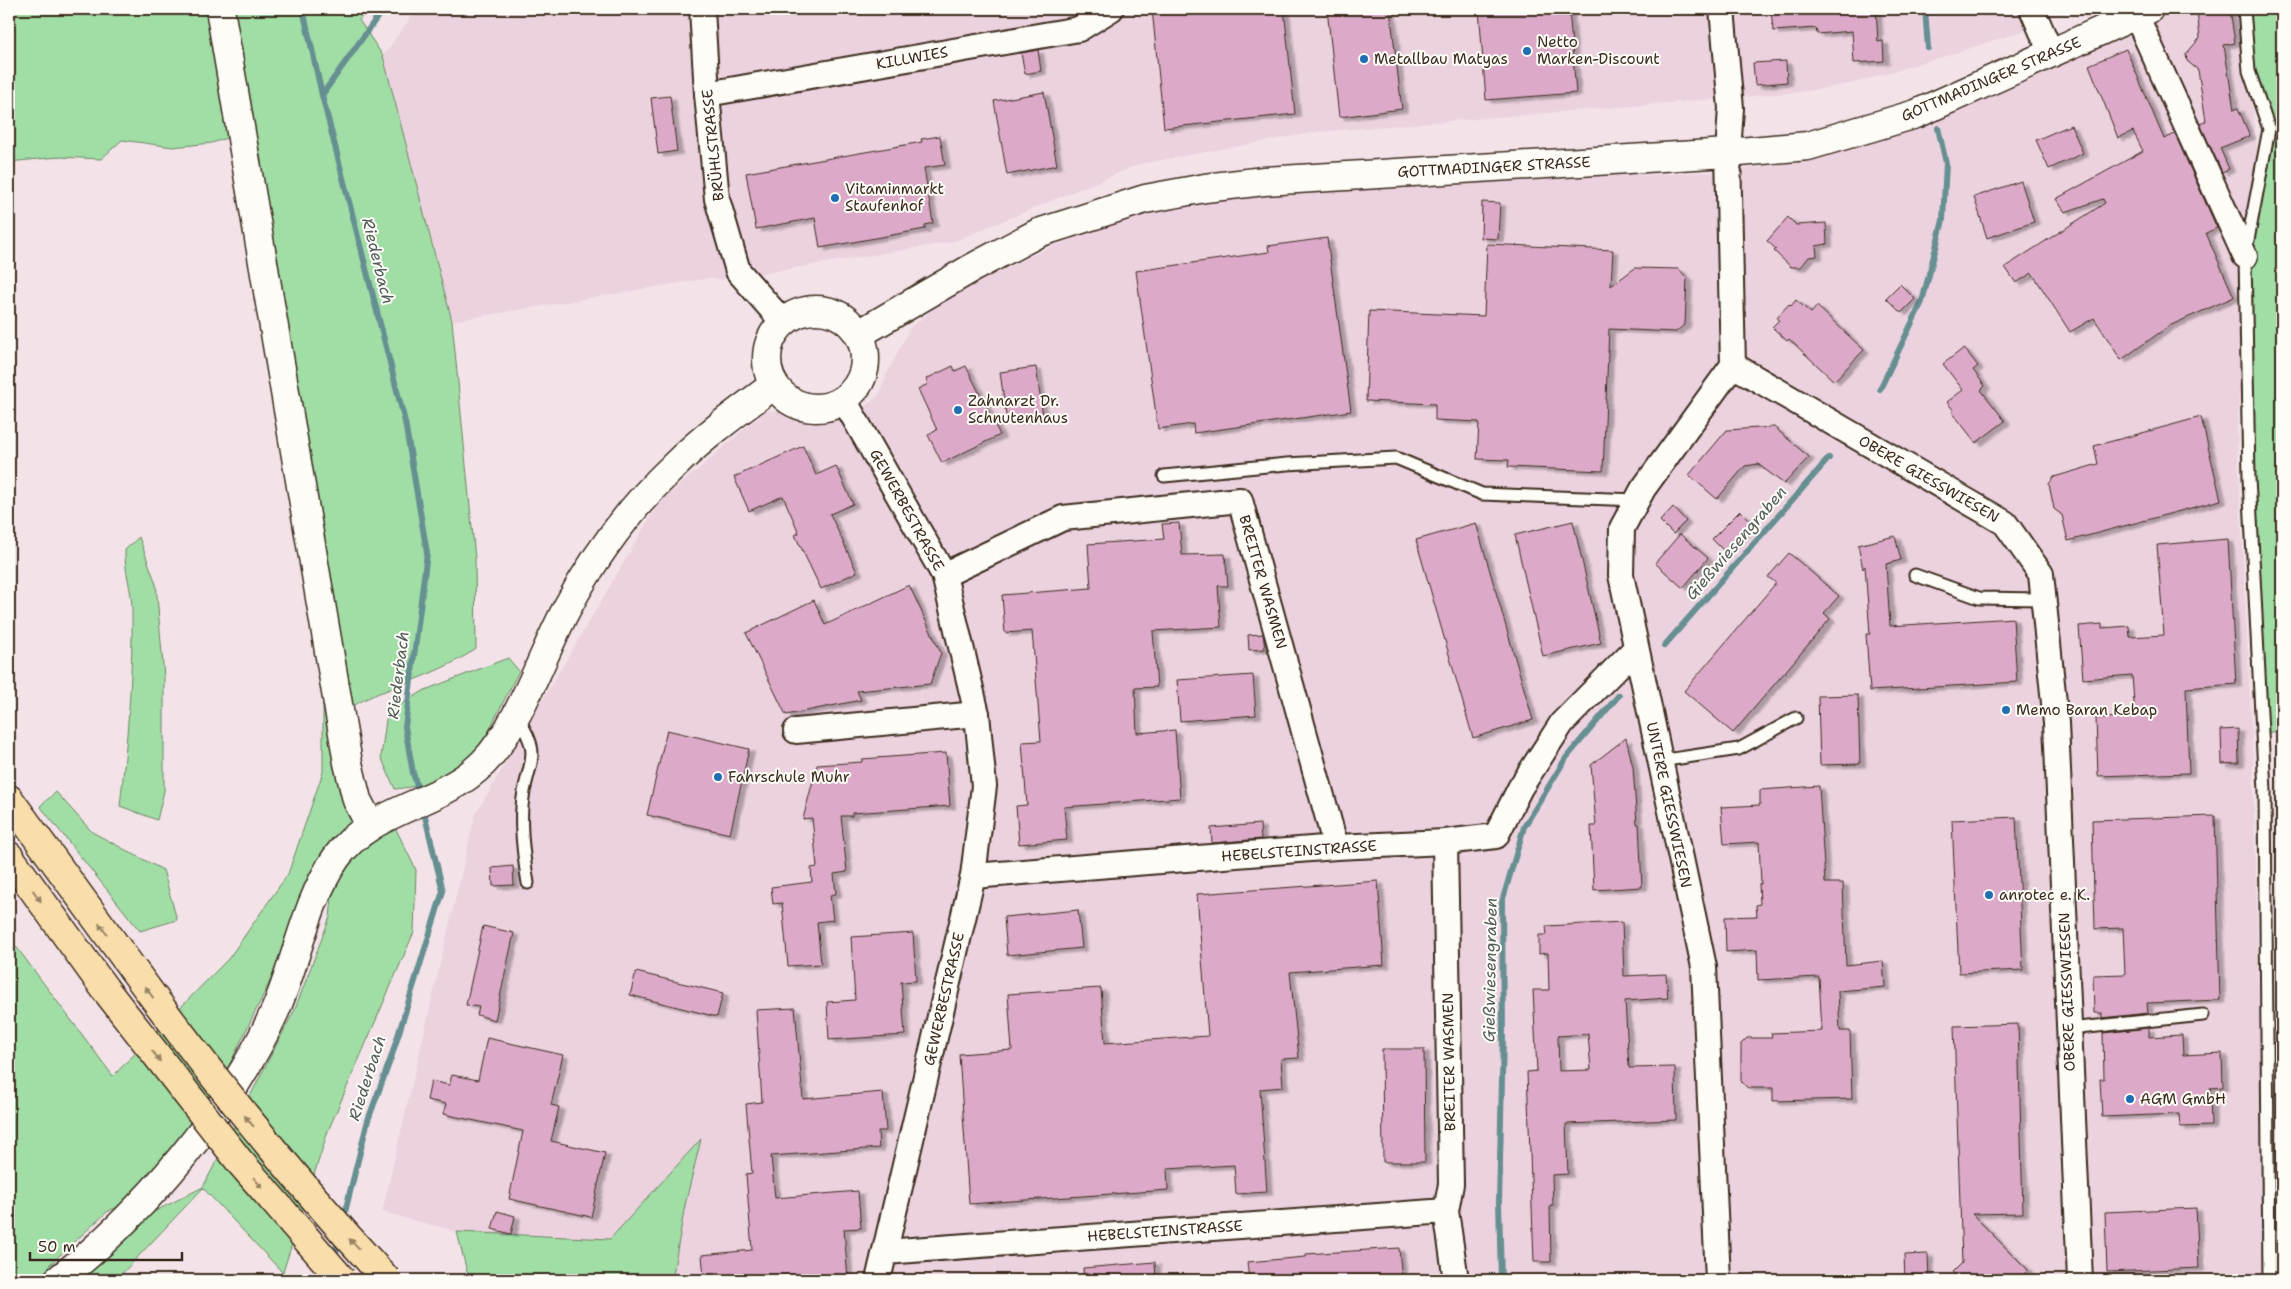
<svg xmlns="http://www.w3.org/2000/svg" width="2291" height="1289" font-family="'Shantell Sans',sans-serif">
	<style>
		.built { fill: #ecd2df }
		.green { fill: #a0dea6; stroke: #6e8462; fill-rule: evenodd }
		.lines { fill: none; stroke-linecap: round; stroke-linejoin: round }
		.stream { stroke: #668f92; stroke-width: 6 }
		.building { fill: #dcaac8; stroke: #3b2a1e; fill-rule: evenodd; filter: url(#shadow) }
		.lane-casing { stroke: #3b2a1e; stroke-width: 15 }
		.street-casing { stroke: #3b2a1e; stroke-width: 28 }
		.secondary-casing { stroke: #3b2a1e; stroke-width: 31 }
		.highway-casing { stroke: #3b2a1e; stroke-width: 31 }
		.lane { stroke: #fdfcf7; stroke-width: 11 }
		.street { stroke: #fdfcf7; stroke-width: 24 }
		.secondary { stroke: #fdfcf7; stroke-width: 28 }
		.highway { stroke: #f9deab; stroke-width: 28 }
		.highway-bridge-casing { stroke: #3b2a1e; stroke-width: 31; stroke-linecap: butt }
		.highway-bridge { stroke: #f9deab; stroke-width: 28 }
		.oneway { fill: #9a8464 }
		.poi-dot { fill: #1f6fb2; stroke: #fdfcf7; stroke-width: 2 }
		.labels { text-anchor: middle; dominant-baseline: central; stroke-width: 4; stroke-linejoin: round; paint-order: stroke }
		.poi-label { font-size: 15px; fill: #3b2a1e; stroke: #fdfcf7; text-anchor: start }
		.street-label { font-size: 15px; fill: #3b2a1e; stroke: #fdfcf7 }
		.water-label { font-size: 16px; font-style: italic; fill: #515c58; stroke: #fdfcf7 }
	</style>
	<defs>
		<filter id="shadow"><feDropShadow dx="5.5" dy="3" stdDeviation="1" flood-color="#0004"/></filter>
	</defs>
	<rect width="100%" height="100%" fill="#f3e3e9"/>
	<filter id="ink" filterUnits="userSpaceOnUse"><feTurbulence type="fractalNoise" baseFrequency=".02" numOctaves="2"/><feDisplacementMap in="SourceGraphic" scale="10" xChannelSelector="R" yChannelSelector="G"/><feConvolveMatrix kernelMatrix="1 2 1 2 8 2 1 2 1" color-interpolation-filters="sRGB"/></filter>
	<g filter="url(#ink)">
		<!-- built -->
		<g class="built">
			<path d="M416 9H2021L2029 29 1949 55 1850 84 1801 92 1317 132 1140 164 952 242 722 280 710 278 452 321 383 56Z"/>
			<path d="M2169 9H2241L2257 146 2237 431 2253 758 2263 1171V1280H612L606 1271 382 1212 475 815 658 504 766 410 846 420 879 395 888 371 910 328 948 297 1048 248 1139 215 1276 189 1716 172 1811 161 1915 129 2055 68Z"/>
		</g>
		<!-- green -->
		<g class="green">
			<path d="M9 9H368L359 20 383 56 452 321 475 558 476 649C446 669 418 678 385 691 369 696 355 705 340 713L357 800 389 815 416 870 414 932 328 1131 283 1272 291 1280H277L282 1272 203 1188 116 1280H9V937L113 1076 229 958 288 874 323 772V610L241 133 212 143 173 147 122 140 101 159 59 157 9 162ZM336 858 330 917 295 1009 203 1187 49 1265 107 1212 153 1190 190 1146 271 979 302 900Z"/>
			<path d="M2244 9H2282V731L2261 733 2245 256 2267 142 2257 94Z"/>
			<path d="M139 537 156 584 164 677V791L157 820 120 806C127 741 133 676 132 610 132 589 124 571 125 550Z"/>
			<path d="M508 658 519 671 480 748 434 784 395 789 381 757 387 713 425 690Z"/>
			<path d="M56 792 92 832 163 870 177 920 140 931 40 806Z"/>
			<path d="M701 1139 685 1205 672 1280H469L457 1232 610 1239Z"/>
		</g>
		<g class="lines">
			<!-- stream -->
			<g class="stream">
				<path d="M303 9 322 95 405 422 427 553 405 727 413 773 420 796"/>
				<path d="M1925 9 1928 48"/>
				<path d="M322 95 383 9"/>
				<path d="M1880 389 1922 302 1943 220 1946 163 1938 128"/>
				<path d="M1664 646 1829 458"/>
				<path d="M343 1220 368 1120 391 1058 443 891 423 808"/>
				<path d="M335 1259 339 1237"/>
				<path d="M1501 1280 1499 1202 1503 1037 1502 902 1524 827 1566 758 1619 695"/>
			</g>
		</g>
		<!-- building -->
		<g class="building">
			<path d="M1152 9H1284L1295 114 1164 128Z"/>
			<path d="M1327 9H1390L1402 109 1339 117Z"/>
			<path d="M1479 9H1569L1576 93 1486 100Z"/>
			<path d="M1771 9H1876L1878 42 1883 41 1884 61 1854 63 1852 31 1817 34 1816 28 1773 31Z"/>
			<path d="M2211 9H2230L2235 43 2224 45 2234 110 2238 108 2250 136 2220 148 2229 169 2222 172 2200 124 2206 121 2198 70 2187 61 2186 54 2200 38 2197 10Z"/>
			<path d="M2126 49 2164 139 2175 134 2217 228 2206 233 2234 297 2169 326 2121 360 2094 318 2070 332 2032 273 2016 283 2005 267 2105 203 2103 199 2065 212 2056 199 2143 151 2133 131 2118 138 2089 65Z"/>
			<path d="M1038 50 1041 71 1025 74 1021 53Z"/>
			<path d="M1786 61 1787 82 1755 85 1753 63Z"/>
			<path d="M1044 92 1057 165 1007 175 994 101Z"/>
			<path d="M670 96 677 151 658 154 651 98Z"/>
			<path d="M2071 125 2083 153 2049 169 2036 140Z"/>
			<path d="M940 136 945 165 924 168 933 223 925 225V229L820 248 815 218 756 229 746 173 922 142 921 139Z"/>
			<path d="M2021 181 2034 222 1987 238 1974 197Z"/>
			<path d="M1482 202 1500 203 1498 239 1481 238Z"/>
			<path d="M1788 217 1796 225 1826 223 1827 244 1816 246 1817 256 1809 257 1801 267H1791L1774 251 1776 249 1767 241Z"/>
			<path d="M1327 238 1351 411 1194 433 1193 424 1158 429 1136 271 1269 252 1268 246Z"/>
			<path d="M1487 244 1613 250 1611 286 1635 268 1679 269 1687 278 1685 324 1676 332 1609 329 1603 471 1508 467 1509 460 1477 459 1479 422 1435 420V404L1366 401 1369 311 1484 316Z"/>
			<path d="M1900 284 1915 299 1901 313 1886 298Z"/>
			<path d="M1796 300 1811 313 1817 306 1864 350 1834 381 1789 339 1787 341 1772 327 1779 320 1777 317 1789 304 1791 306Z"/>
			<path d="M1964 348 1978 366 1973 370 1985 386 1981 390 2005 421 1976 443 1952 412 1954 411 1947 402 1963 390 1943 364Z"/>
			<path d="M953 366 955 371 966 366 1000 435 942 463 928 435 937 430 918 389 928 384 926 379Z"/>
			<path d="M1036 367 1043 416 1007 422 1000 372Z"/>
			<path d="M2201 417 2221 500 2068 541 2062 515 2054 509 2049 484 2054 477 2098 464 2094 446Z"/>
			<path d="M1774 427 1809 457 1784 484 1758 464 1745 466 1717 499 1689 475 1727 430Z"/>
			<path d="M803 446 816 475 836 466 853 504 830 514 857 572 821 589 795 535 799 533 783 496 749 511 734 477Z"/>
			<path d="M1673 507 1686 521 1673 534 1660 521Z"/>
			<path d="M1740 511 1753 524 1725 552 1712 539Z"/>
			<path d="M1573 521 1601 643 1543 656 1515 535Z"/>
			<path d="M1179 523 1182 555 1225 554 1228 586H1218L1221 627 1153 631 1157 687 1135 688 1137 733 1175 730 1180 798 1064 807 1067 840 1019 844 1016 806 1027 805 1022 742 1041 741 1032 631 1005 633 1002 595 1091 588 1088 544 1164 539 1162 524Z"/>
			<path d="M1476 523 1533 720 1473 738 1416 540Z"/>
			<path d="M1680 534 1708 558 1683 588 1655 563Z"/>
			<path d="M1895 536 1901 560 1886 564 1890 626 2013 618 2017 682 1870 691 1866 634H1870L1865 566 1863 569 1858 545Z"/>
			<path d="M2228 539 2236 684 2186 688 2189 773 2098 776 2096 718 2135 717 2132 675 2083 679 2079 626 2102 624V628L2129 626 2130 637 2164 635 2157 545Z"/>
			<path d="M1789 553 1839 596 1824 613 1830 619 1733 733 1684 691 1776 583 1768 577Z"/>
			<path d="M909 585 941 653 930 684 857 691 861 700 786 715 746 633 814 600 825 625Z"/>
			<path d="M1263 634 1265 649 1249 650 1248 635Z"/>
			<path d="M1253 675 1256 715 1180 721 1177 680Z"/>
			<path d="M1858 695 1860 764 1820 765 1818 696Z"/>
			<path d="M2238 729 2239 763 2222 764 2221 730Z"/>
			<path d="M667 730 749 749 730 834 647 815Z"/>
			<path d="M1626 738 1633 767 1637 824H1639L1642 887 1594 890 1591 826H1596L1591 765Z"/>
			<path d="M946 753 950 806 852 813V816H841L847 872 834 874 836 894 830 895 833 920 817 922 821 964 788 966 782 903 773 904 771 887 812 882 811 868 817 867 812 818 803 819 817 765 862 762V759Z"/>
			<path d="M1819 786 1825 883H1843L1846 965 1883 961 1885 987 1838 991 1840 1031H1850L1852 1099 1773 1101V1088H1748L1741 1082V1044L1747 1038H1772L1771 1033 1822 1031 1819 977 1758 980 1757 950 1726 952 1725 917 1757 916 1756 905 1760 904 1759 884H1761L1759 842 1724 844 1721 807 1760 805V790Z"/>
			<path d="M2215 816 2220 1000 2147 1003 2148 1013 2102 1018V1013H2094L2093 975 2125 974 2123 928 2095 929 2092 820Z"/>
			<path d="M2016 817 2023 970 1959 973 1952 820Z"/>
			<path d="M1260 824 1261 839 1212 843 1211 828Z"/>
			<path d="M513 866 514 885 493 886 492 868Z"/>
			<path d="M1378 881 1384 965 1290 972 1299 1058 1281 1059 1283 1087 1260 1089 1267 1192 1236 1194 1234 1165 1167 1169 1168 1190 969 1204 959 1054 1012 1050 1008 994 1101 988 1105 1043 1208 1036 1197 894Z"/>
			<path d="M1078 910 1082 948 1007 955 1004 917Z"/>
			<path d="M1622 922 1624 976 1666 974 1668 998 1625 1001 1629 1068 1675 1067 1676 1120 1566 1124 1568 1174 1552 1175 1553 1206H1550L1551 1262H1534L1527 1072 1537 1071 1533 990H1549L1548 953 1539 954V935H1547L1546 926ZM1588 1034 1591 1070 1559 1071 1558 1036Z"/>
			<path d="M483 926 514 933 495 1020 477 1015 479 1007 466 1005Z"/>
			<path d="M913 933 916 981 901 982 905 1035 829 1040 827 1002 855 1000 851 937Z"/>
			<path d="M636 972 723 993 717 1017 630 995Z"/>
			<path d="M795 1008 803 1099 883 1092 886 1131H878L879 1148 771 1156 775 1198 858 1191 861 1228 844 1229 848 1280H733L732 1274 704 1277 702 1255 752 1250 746 1174 752 1173 746 1104 762 1102 756 1010Z"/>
			<path d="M2018 1024 2023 1213 1972 1214 2028 1270 2019 1280H1961L1953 1272 1962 1263 1954 1026Z"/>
			<path d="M2149 1028V1037L2182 1035 2183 1055 2222 1053 2223 1087 2210 1088 2211 1126 2180 1127 2179 1114 2102 1117 2100 1079H2104L2103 1033Z"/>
			<path d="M487 1038 563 1055 551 1105 559 1107 551 1141 605 1153 591 1217 509 1199 523 1131 443 1114 446 1104 427 1100 431 1081 449 1085 452 1075 478 1080Z"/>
			<path d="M1382 1049H1424L1425 1162H1383Z"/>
			<path d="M2196 1208 2199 1268 2107 1272 2105 1212Z"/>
			<path d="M497 1211 515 1216 511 1234 492 1229Z"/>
			<path d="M1399 1248 1402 1280H1249L1247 1262 1306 1257V1254Z"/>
			<path d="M1928 1254 1929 1280H1905L1904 1255Z"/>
			<path d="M1155 1262 1156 1280H1084L1083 1268Z"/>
		</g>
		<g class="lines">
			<defs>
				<g id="lane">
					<path d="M2244 9 2249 71 2269 129 2245 256 2249 478 2265 791 2269 1280"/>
					<path d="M1164 476 1287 464 1396 458 1482 494 1637 500"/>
					<path d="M1915 575 1979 598 2044 599"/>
					<path d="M516 716C546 758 525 763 522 807 520 832 524 859 528 883"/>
					<path d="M1660 761 1739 749 1796 718"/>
					<path d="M2069 1029 2203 1015"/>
				</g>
				<g id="street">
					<path d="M702 9 707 94 717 199 738 271 783 322"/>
					<path d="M1722 9 1731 108 1728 153 1733 365"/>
					<path d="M2032 9 2051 53"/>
					<path d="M2136 15 2245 256"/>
					<path d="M707 94 1079 29 1111 9"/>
					<path d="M1733 365 2005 523 2041 574 2056 723 2080 1280"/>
					<path d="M844 400 944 575 977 714 984 786 973 876 878 1280"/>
					<path d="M944 575 1063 518 1240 500 1336 847"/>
					<path d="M796 731 977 714"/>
					<path d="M1445 842 1451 1184 1446 1211 1456 1280"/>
					<path d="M973 876 1336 847 1445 842 1496 836 1520 788 1562 723 1636 648"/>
					<path d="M885 1252 1446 1211"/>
					<path d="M1718 1280 1704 967 1621 575 1622 528 1643 489 1733 365"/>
				</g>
				<g id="secondary">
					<path d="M220 9 348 763 357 800 370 825"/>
					<circle cx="816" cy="359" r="49"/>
					<path d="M859 334 972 268 1038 233 1145 199 1205 188 1264 181 1728 153 1808 146 1916 114 2149 9"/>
					<path d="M58 1280C143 1213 230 1111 275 1011 297 961 305 904 336 858 372 807 440 806 483 763 519 727 542 654 567 608 594 557 631 507 673 467 704 436 739 411 774 385"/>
				</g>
				<g id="highway">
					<path d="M9 799 132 968"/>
					<path d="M9 856 105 989"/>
				</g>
			</defs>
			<!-- lane casing -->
			<use href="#lane" class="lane-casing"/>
			<!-- street casing -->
			<use href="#street" class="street-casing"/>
			<!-- secondary casing -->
			<use href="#secondary" class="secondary-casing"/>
			<!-- highway casing -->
			<use href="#highway" class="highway-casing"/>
			<!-- lane -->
			<use href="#lane" class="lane"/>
			<!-- street -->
			<use href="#street" class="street"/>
			<!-- secondary -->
			<use href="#secondary" class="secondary"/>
			<!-- highway -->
			<use href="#highway" class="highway"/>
			<defs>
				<g id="highway-bridge">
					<path d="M132 968C211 1077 296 1181 387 1280"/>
					<path d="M105 989 240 1162 342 1280"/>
				</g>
			</defs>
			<!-- highway-bridge casing -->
			<use href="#highway-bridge" class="highway-bridge-casing"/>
			<!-- highway-bridge -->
			<use href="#highway-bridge" class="highway-bridge"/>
		</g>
		<!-- one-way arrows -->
		<defs><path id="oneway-solid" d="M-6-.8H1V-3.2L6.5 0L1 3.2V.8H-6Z" transform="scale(1.25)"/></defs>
		<g class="oneway">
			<use href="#oneway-solid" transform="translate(37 896) rotate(54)"/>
			<use href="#oneway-solid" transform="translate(103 929) rotate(-126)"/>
			<use href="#oneway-solid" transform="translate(149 992) rotate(-126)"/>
			<use href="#oneway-solid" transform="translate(156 1056) rotate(52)"/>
			<use href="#oneway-solid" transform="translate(249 1121) rotate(-130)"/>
			<use href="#oneway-solid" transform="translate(258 1183) rotate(50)"/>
			<use href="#oneway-solid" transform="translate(354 1244) rotate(-133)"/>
		</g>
	</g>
	<!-- markers -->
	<g class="poi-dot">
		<circle cx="1527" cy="51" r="5"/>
		<circle cx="1364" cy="59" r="5"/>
		<circle cx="835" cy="198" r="5"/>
		<circle cx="958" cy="410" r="5"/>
		<circle cx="2006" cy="710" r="5"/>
		<circle cx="718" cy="777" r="5"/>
		<circle cx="1989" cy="895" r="5"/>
		<circle cx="2130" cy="1099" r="5"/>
	</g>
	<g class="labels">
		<!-- poi labels -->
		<g class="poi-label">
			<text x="1537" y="42">Netto<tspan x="1537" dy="17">Marken-Discount</tspan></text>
			<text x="1374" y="59">Metallbau Matyas</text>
			<text x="845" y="189">Vitaminmarkt<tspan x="845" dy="17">Staufenhof</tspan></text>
			<text x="968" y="401">Zahnarzt Dr.<tspan x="968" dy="17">Schnutenhaus</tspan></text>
			<text x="2016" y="710">Memo Baran Kebap</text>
			<text x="728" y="777">Fahrschule Muhr</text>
			<text x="1999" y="895">anrotec e. K.</text>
			<text x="2140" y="1099">AGM GmbH</text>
		</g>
		<!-- street labels -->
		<g class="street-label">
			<text transform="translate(912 58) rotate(-10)">KILLWIES</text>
			<text transform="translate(1991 79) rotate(-23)">GOTTMADINGER STRASSE</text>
			<text transform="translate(713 145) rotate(-96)">BRÜHLSTRASSE</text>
			<text transform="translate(1494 167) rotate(-3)">GOTTMADINGER STRASSE</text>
			<text transform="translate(1929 479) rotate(30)">OBERE GIESSWIESEN</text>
			<text transform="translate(907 510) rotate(61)">GEWERBESTRASSE</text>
			<text transform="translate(1263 582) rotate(74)">BREITER WASMEN</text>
			<text transform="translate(1669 805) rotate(78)">UNTERE GIESSWIESEN</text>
			<text transform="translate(1299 851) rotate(-4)">HEBELSTEINSTRASSE</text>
			<text transform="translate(2067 992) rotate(-92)">OBERE GIESSWIESEN</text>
			<text transform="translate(944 999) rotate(-77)">GEWERBESTRASSE</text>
			<text transform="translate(1449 1062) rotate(-91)">BREITER WASMEN</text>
			<text transform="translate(1165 1231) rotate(-4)">HEBELSTEINSTRASSE</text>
		</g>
		<!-- water labels -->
		<g class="water-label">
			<text transform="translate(378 261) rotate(76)">Riederbach</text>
			<text transform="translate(1736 543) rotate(-49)">Gießwiesengraben</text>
			<text transform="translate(398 675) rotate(-83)">Riederbach</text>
			<text transform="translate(1490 970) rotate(-89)">Gießwiesengraben</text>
			<text transform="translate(367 1078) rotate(-72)">Riederbach</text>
		</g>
	</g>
	<!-- margin -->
	<rect width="2291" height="1289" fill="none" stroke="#fdfcf7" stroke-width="30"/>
	<rect x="15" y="15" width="2261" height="1259" fill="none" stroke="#3b2a1e" stroke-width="2" filter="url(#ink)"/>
	<!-- scale -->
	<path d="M30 1252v8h152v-8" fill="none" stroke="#3b2a1e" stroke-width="2.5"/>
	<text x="38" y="1252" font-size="15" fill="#3b2a1e" stroke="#fdfcf7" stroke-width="4" paint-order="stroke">50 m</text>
</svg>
